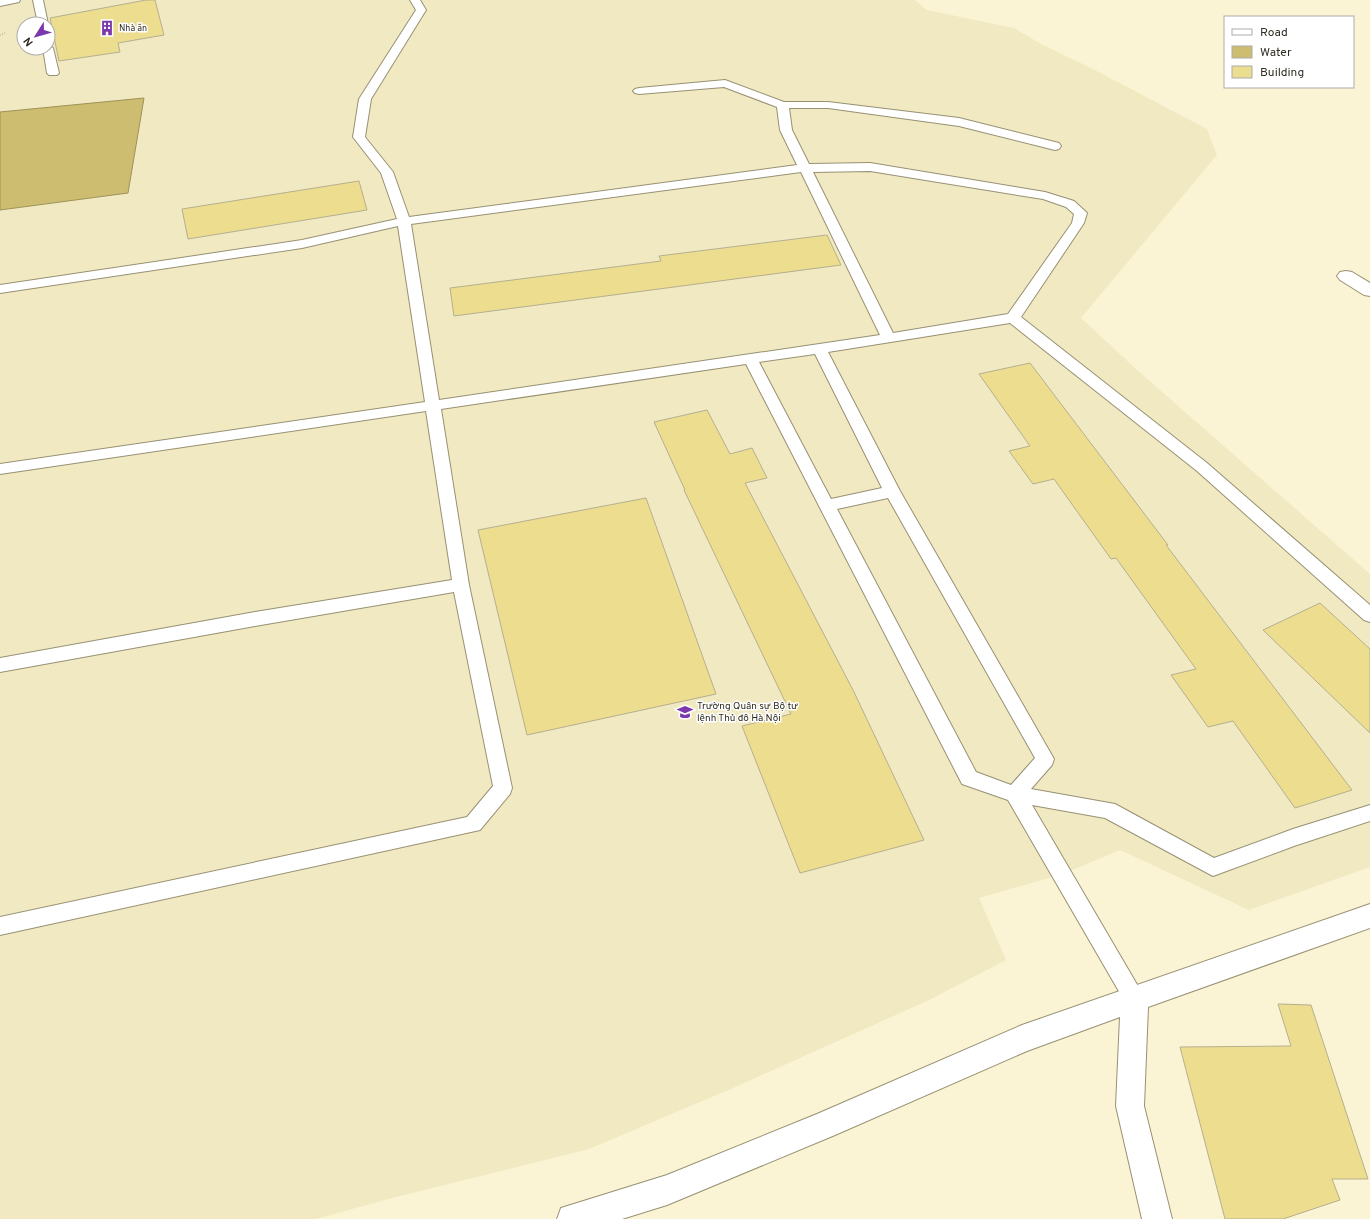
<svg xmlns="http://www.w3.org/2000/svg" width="1370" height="1219" font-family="Overpass,sans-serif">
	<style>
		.built { fill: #f1e9c2; fill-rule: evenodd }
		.water { fill: #cdbd70; stroke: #9e9259 }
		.building { fill: #eddd8f; stroke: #b5af90 }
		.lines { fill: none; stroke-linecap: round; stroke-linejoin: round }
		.lane-casing { stroke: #979173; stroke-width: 2 }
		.street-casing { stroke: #979173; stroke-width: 2 }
		.path { stroke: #9d9881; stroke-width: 2; stroke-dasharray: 0.5 2; stroke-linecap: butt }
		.lane { fill: #fff; fill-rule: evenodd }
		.street { fill: #fff; fill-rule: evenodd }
		.labels { text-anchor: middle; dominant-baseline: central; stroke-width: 3; stroke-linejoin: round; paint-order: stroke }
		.far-poi-label { font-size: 9px; fill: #302e22; stroke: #fff; text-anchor: start }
		.poi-label { font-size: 10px; fill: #302e22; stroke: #fff; text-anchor: start }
	</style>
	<rect width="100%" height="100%" fill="#fbf4d4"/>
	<!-- built -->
	<path class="built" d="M0 0H915L927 10 1014 28 1041 44 1093 69 1207 129 1217 155 1081 318 1136 369 1370 574V867L1249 910 1120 850 1063 874 979 898 1006 960 927 1001 733 1088 589 1149 396 1197 316 1219H0ZM24 24H48V48H24Z"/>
	<!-- water -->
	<path class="water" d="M144 98 128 193 0 210V112Z"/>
	<!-- building -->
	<g class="building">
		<path d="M146 0H155L164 35 118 43 120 52 59 61 50 18Z"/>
		<path d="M359 181 367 210 188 239 182 209Z"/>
		<path d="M827 235 841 265 454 316 450 288 661 261 659 256Z"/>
		<path d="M1030 363 1168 545H1166L1352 790 1295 808 1233 721 1208 727 1171 675 1196 669 1116 558 1111 559 1054 479 1033 484 1009 451 1030 446 979 374Z"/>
		<path d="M707 410 730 454 752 448 767 478 745 483 854 692 924 840 800 873 742 726 791 714 684 490H685L654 422Z"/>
		<path d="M646 498 716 694 527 735 478 530Z"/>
		<path d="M1320 603 1370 649V733L1263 630Z"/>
		<path d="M1278 1004 1311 1005 1368 1179H1332L1340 1200 1283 1219H1225L1180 1047 1291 1046Z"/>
	</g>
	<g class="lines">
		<defs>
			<g id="lane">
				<path d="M0 0H20L19 2 0 6Z"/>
				<path d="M33 0H43L48 24V25L38 24Z"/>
				<path d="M410 0H420L426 10 371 99 365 137 393 172 409 217 797 165 780 130 777 107 724 87 639 94 635 93 633 91 635 89 639 88 725 80 784 102H828L959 118 1059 143 1061 146 1059 149 1055 150 959 126 828 108H789L792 130 809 164 870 163 1045 192 1074 201 1087 213 1084 223 1021 317 1207 463 1370 605V622L1364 620 1197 471 1010 323 828 352 900 491 1054 759 1052 765 1031 789 1115 804 1214 858 1293 829 1370 805V821L1294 846 1213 876 1105 818 1032 805 1142 993 1146 1000 1142 1007 1135 1010 1128 1007 1008 800 962 784 746 364 441 409 469 585 512 788 510 794 480 830 0 935V917L467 817 493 786 454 592 255 626 0 672V658L255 612 452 580 426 411 0 474V464L425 402 398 226 302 248 0 293V285L302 240 397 219 381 173 353 137 359 99 416 10ZM870 171 1043 199 1066 207 1074 214 1072 223 1008 314 893 333 813 172ZM801 172 880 335 439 400 411 224ZM815 354 882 488 831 499 759 362ZM888 498 1035 758 1011 785 976 772 837 509Z"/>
				<path d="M48 45 53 48 59 73 57 75H49L47 73 43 48H48Z"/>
			</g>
			<g id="street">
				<path d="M1346 271 1352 272 1370 283V296L1364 295 1340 280 1337 276 1340 272Z"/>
				<path d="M1370 904V928L1148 1007 1144 1106 1172 1219H1142L1116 1106 1120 1017 1027 1051 835 1135 667 1205 622 1219H557L561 1208 667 1175 817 1114 1022 1025Z"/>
			</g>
		</defs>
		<!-- lane casing -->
		<use href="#lane" class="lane-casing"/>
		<!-- street casing -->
		<use href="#street" class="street-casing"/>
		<!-- path -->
		<path class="path" d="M0 35 5 33"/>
		<!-- lane -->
		<use href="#lane" class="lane"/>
		<!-- street -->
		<use href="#street" class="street"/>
	</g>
	<!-- icons -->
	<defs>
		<symbol id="building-bare" viewBox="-9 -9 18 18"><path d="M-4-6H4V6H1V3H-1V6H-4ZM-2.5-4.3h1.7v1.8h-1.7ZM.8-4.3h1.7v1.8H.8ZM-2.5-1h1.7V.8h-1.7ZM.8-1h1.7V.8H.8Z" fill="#7b37ab" stroke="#fff" stroke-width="2.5" paint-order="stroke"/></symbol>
		<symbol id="university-bare" viewBox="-9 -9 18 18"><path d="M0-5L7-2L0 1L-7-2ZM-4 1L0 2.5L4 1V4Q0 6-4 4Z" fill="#7b37ab" stroke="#fff" stroke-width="2.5" paint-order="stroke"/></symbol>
	</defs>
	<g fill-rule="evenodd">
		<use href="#building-bare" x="96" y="17" width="22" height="22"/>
		<use href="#university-bare" x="674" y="701" width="22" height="22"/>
	</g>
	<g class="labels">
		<!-- far-poi labels -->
		<g class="far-poi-label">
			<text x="119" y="28">Nhà ăn</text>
		</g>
		<!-- poi labels -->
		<g class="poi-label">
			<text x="697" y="706">Trường Quân sự Bộ tư<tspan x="697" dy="12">lệnh Thủ đô Hà Nội</tspan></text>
		</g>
	</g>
	<!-- legend -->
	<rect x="1224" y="16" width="130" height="72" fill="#ffffff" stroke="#acaba7"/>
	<rect x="1232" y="29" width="20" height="6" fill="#ffffff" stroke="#acaba7"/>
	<text x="1260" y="36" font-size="12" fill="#302e22">Road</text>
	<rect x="1232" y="46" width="20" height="12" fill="#cdbd70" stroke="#acaba7"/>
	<text x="1260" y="56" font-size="12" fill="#302e22">Water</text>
	<rect x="1232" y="66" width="20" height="12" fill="#eddd8f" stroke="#acaba7"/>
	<text x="1260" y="76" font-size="12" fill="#302e22">Building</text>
	<!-- north arrow -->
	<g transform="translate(36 36) rotate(233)"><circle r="19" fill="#ffffff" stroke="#acaba7"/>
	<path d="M0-3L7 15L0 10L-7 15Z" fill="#7b37ab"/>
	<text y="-6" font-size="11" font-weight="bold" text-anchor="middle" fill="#302e22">N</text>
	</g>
</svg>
